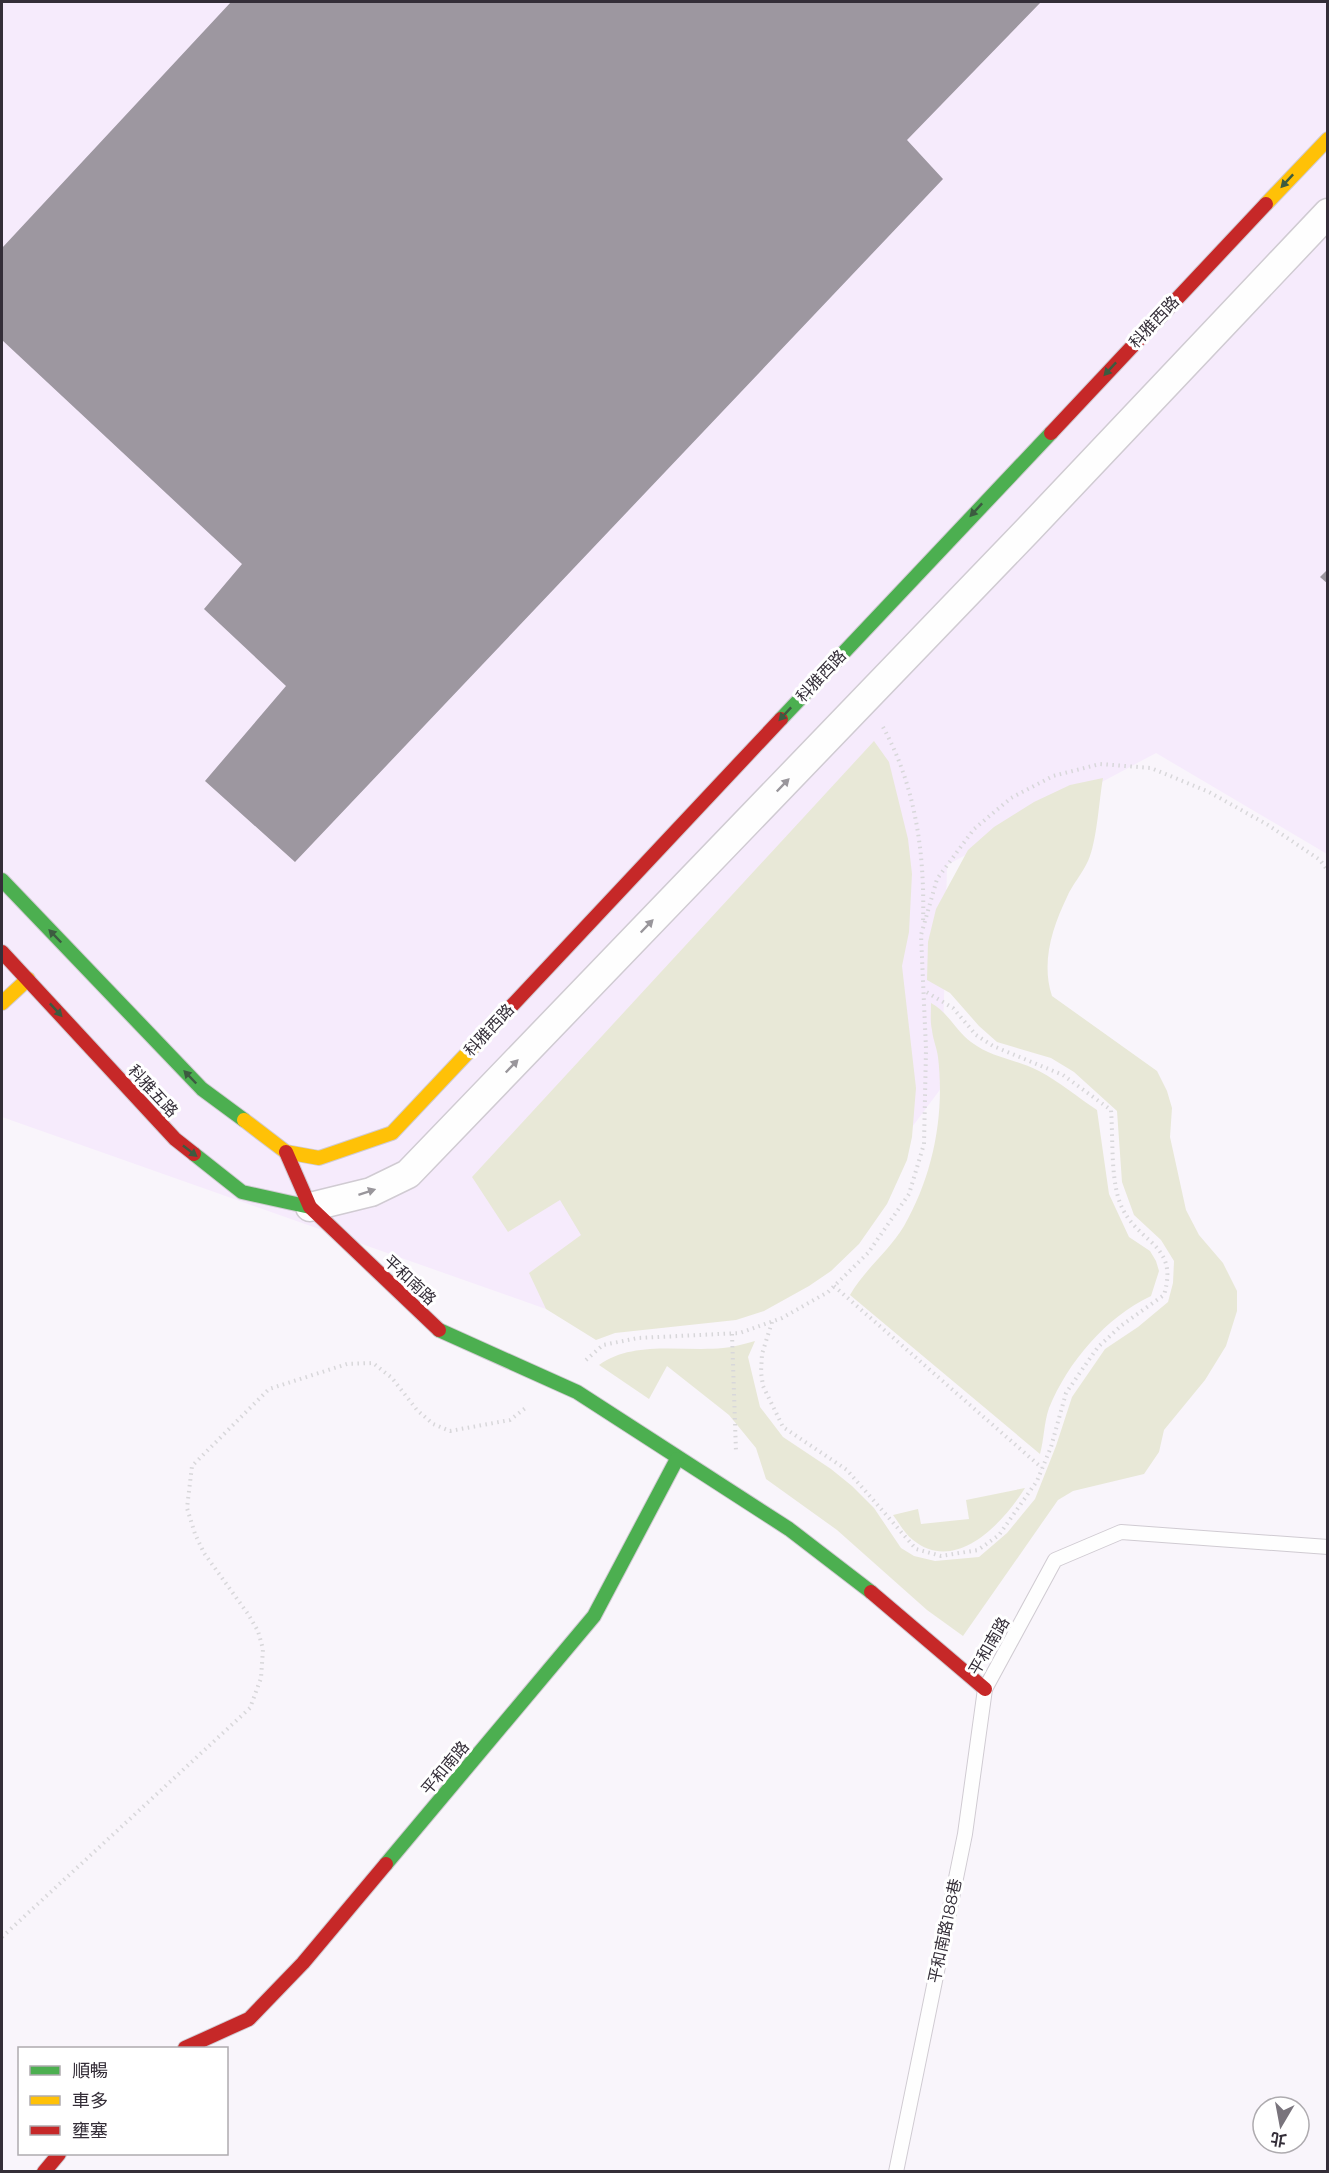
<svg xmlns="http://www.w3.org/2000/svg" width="1329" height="2173" font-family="Montserrat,'Noto Sans TC',sans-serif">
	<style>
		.built { fill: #f6ebfc }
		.green { fill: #e8e8d7 }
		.building { fill: #9d97a0 }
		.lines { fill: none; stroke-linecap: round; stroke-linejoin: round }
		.lane-casing { stroke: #d0cbd2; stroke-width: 16 }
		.street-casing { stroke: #d0cbd2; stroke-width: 31 }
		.fast-casing { stroke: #d0cbd2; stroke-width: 16 }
		.slow-casing { stroke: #d0cbd2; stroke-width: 16 }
		.jam-casing { stroke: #d0cbd2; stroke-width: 16 }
		.path { stroke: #d8d7da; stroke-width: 4; stroke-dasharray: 1.5 4.5; stroke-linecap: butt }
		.lane { stroke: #fefefe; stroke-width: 14 }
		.street { stroke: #fefefe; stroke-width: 28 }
		.fast { stroke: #4caf50; stroke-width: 14 }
		.slow { stroke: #ffc107; stroke-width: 14 }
		.jam { stroke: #c62828; stroke-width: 14 }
		.oneway { fill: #3c5b40 }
		.oneway2 { fill: #99969b }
		.labels { text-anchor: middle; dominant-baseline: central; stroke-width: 6; stroke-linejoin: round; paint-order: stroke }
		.street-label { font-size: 16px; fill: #342e38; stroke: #fff }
	</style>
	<rect width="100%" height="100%" fill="#f9f5fb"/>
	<!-- built -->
	<path class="built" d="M2 2H1327V854L1156 753 947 865 942 1087 821 1249 546 1309 2 1117Z"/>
	<!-- green -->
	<g class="green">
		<path d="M874 741 889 762 908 839 912 874 909 932 902 966 916 1088 912 1137 907 1160 887 1204 859 1244 831 1271 809 1286 764 1311 736 1320 615 1333 596 1340 546 1309 529 1273 581 1235 560 1200 508 1232 472 1177Z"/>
		<path d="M1103 778C1099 800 1097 842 1088 861 1082 874 1072 885 1067 897 1052 928 1041 963 1052 996L1157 1071 1167 1091 1172 1108 1170 1137 1186 1210 1199 1235 1223 1263 1237 1291V1311L1226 1346 1205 1380 1164 1430 1159 1452 1144 1474 1073 1491 1058 1500 963 1636 927 1610 837 1530 766 1479 756 1448 729 1415 667 1366 649 1399 599 1365C633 1340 684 1352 723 1348 734 1347 744 1344 755 1341L748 1357 760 1407 783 1437 831 1469 852 1486 874 1508 901 1548 914 1556 935 1561 979 1557 1007 1533 1035 1499 1056 1446 1072 1397 1105 1349 1138 1327 1168 1302 1173 1283 1174 1261 1161 1240 1134 1215 1122 1182 1117 1111 1074 1072 1051 1058 997 1042 979 1026 950 993 927 980 928 942 936 909 968 850 994 827 1034 802 1070 785Z"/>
		<path d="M931 1003C947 1011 956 1031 971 1042 992 1058 1016 1059 1039 1071 1060 1082 1077 1097 1097 1110L1109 1194 1129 1237 1150 1251 1156 1261 1159 1271 1151 1296C1106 1317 1068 1362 1049 1408 1044 1422 1044 1440 1040 1454L850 1295C865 1269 889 1251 904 1226 933 1176 945 1115 938 1057 937 1048 933 1040 932 1030 930 1022 931 1012 931 1003Z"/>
		<path d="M1025 1488C1004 1522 956 1575 913 1540 905 1534 899 1523 893 1515L918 1509 921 1524 969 1519 966 1500Z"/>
	</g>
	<!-- building -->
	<g class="building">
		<path d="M231 2H1041L907 140 943 179 295 862 205 781 286 686 204 609 242 564 2 340V248Z"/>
		<path d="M1328 569V584L1320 577Z"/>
	</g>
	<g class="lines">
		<defs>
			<path id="lane" d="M896 2172 965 1834 985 1689 1055 1560 1121 1532 1328 1547"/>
			<path id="street" d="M310 1207 371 1192 408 1174 1028 530 1328 213"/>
			<g id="fast">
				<path d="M781 719 1051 433"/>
				<path d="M2 880 202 1089 244 1120"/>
				<path d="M194 1154 242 1192 310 1207"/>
				<path d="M439 1330 577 1392 789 1529 871 1592"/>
				<path d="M386 1864 594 1616 677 1459"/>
			</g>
			<g id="slow">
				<path d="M1266 204 1328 139"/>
				<path d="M2 1003 28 979"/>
				<path d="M244 1120 286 1152 319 1158 392 1133 506 1012"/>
			</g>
			<g id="jam">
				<path d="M1051 433 1266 204"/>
				<path d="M2 952 175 1139 194 1154"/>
				<path d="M506 1012 781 719"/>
				<path d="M286 1152 310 1207 439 1330"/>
				<path d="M871 1592 985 1689"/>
				<path d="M185 2048 249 2019 303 1963 386 1864"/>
				<path d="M44 2172 59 2154"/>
			</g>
		</defs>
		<!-- lane casing -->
		<use href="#lane" class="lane-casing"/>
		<!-- street casing -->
		<use href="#street" class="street-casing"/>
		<!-- fast casing -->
		<use href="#fast" class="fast-casing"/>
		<!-- slow casing -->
		<use href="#slow" class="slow-casing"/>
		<!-- jam casing -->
		<use href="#jam" class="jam-casing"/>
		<!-- path -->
		<g class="path">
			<path d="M883 727C916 787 925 855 923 923"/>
			<path d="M834 1286 1042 1468"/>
			<path d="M772 1322 762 1354 761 1372 763 1386 783 1427 847 1470 916 1549 941 1556 978 1550 999 1535 1037 1481 1051 1447 1066 1393 1079 1374 1098 1347 1122 1325 1164 1295C1181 1238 1129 1245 1117 1193 1111 1167 1113 1137 1111 1110L1063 1075 993 1046 976 1035 953 1008 923 990"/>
			<path d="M732 1334 736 1452"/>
			<path d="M586 1360 603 1345 638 1338 740 1333 782 1318 828 1292 868 1253 909 1194 924 1144 926 1049 921 935 937 879 974 829 1011 798 1053 776 1100 764 1151 768 1209 792 1268 825 1320 860 1328 871"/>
			<path d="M2 1937 250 1708 261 1678 263 1649 258 1631 248 1614 204 1553 195 1534 187 1508 192 1466 269 1389 347 1364 373 1363 392 1378 417 1410 433 1424 450 1431 510 1420 528 1406"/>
		</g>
		<!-- lane -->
		<use href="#lane" class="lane"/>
		<!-- street -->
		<use href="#street" class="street"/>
		<!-- fast -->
		<use href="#fast" class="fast"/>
		<!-- slow -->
		<use href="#slow" class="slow"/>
		<!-- jam -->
		<use href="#jam" class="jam"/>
	</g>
	<!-- one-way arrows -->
	<defs><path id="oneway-solid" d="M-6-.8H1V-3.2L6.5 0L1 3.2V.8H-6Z" transform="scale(1.5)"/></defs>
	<g class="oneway">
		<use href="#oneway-solid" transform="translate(1287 181) rotate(133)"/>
		<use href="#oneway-solid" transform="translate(1110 369) rotate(133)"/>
		<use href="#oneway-solid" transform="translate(976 510) rotate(133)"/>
		<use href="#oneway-solid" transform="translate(785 714) rotate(133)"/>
		<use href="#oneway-solid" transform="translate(55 936) rotate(-134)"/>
		<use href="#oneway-solid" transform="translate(56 1010) rotate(47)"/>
		<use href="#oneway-solid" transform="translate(190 1077) rotate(-134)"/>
		<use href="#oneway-solid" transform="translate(190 1151) rotate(38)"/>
	</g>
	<g class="oneway2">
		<use href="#oneway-solid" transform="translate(783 785) rotate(-46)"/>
		<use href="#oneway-solid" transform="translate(647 926) rotate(-46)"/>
		<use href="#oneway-solid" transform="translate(512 1066) rotate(-46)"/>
		<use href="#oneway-solid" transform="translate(367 1192) rotate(-18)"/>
	</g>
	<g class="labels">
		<!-- street labels -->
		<g class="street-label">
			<text transform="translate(1154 322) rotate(-47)">科雅西路</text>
			<text transform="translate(821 676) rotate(-47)">科雅西路</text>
			<text transform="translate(489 1030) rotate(-47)">科雅西路</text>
			<text transform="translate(153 1091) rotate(47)">科雅五路</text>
			<text transform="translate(410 1280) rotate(43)">平和南路</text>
			<text transform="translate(989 1646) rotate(-60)">平和南路</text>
			<text transform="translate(445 1768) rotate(-50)">平和南路</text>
			<text transform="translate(945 1931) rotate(-78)">平和南路188巷</text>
		</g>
	</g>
	<!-- border -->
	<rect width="1329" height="2173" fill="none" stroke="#342e38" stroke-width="6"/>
	<!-- legend -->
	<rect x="18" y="2047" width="210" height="108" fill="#ffffff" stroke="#aeabaf" stroke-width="1.5"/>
	<rect x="30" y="2066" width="30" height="9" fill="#4caf50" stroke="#aeabaf" stroke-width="1.5"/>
	<text x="72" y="2077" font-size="18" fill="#342e38">順暢</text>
	<rect x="30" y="2096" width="30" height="9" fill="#ffc107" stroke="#aeabaf" stroke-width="1.5"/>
	<text x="72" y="2107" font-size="18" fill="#342e38">車多</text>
	<rect x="30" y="2126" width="30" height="9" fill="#c62828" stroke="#aeabaf" stroke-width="1.5"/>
	<text x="72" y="2137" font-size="18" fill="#342e38">壅塞</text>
	<!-- north arrow -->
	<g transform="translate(1281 2125) rotate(190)"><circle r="28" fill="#ffffff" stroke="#aeabaf" stroke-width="1.5"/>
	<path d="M0-4.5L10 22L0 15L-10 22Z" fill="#79747c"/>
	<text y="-9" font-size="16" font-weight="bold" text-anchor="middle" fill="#342e38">北</text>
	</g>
</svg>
